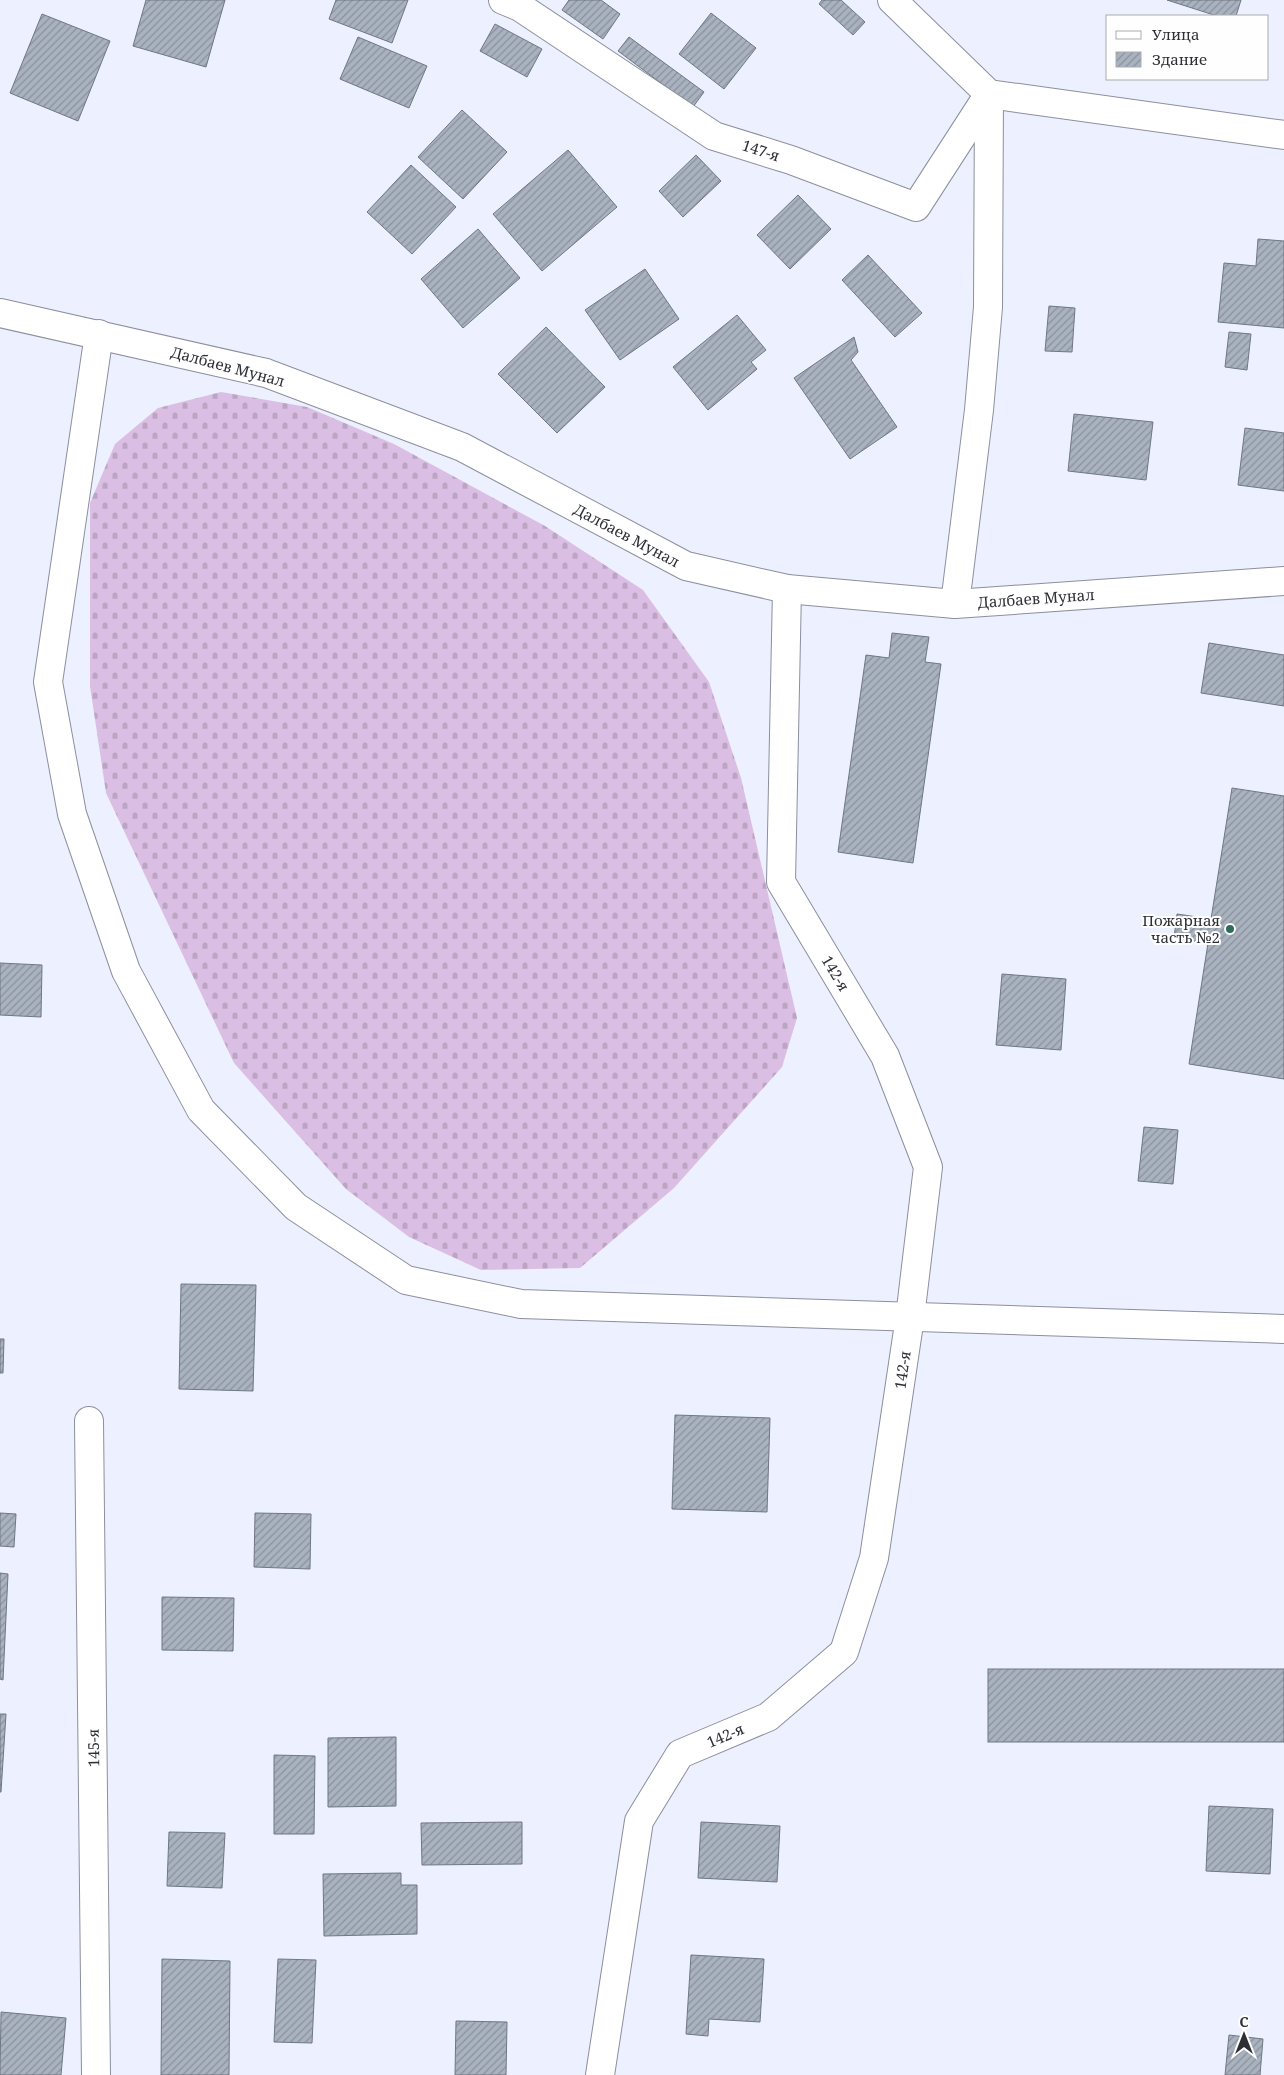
<svg xmlns="http://www.w3.org/2000/svg" width="1284" height="2075" font-family="'Noto Serif',serif">
	<style>
		.cemetery { fill: url(#cemetery-stones) }
		.building { fill: url(#building-hatch); stroke: #6e7782 }
		.lines { fill: none; stroke-linecap: round; stroke-linejoin: round }
		.street-casing { stroke: #8c8f9d; stroke-width: 30 }
		.street { stroke: #fff; stroke-width: 28 }
		.poi-dot { fill: #2f6c59; stroke: #fefefe; stroke-width: 2 }
		.labels { text-anchor: middle; dominant-baseline: central; stroke-width: 4; stroke-linejoin: round; paint-order: stroke }
		.street-label { font-size: 15px; fill: #2e2f35; stroke: #fefefe }
		.poi-label { font-size: 15px; fill: #2e2f35; stroke: #fefefe; text-anchor: end }
	</style>
	<defs>
		<pattern id="cemetery-stones" width="16" height="16" patternUnits="userSpaceOnUse" patternTransform="scale(1.25)"><rect width="16" height="16" fill="#dbbee3"/><path d="M2 7V4a2 2 0 0 1 4 0v3zM10 15v-3a2 2 0 0 1 4 0v3z" fill="#bca4c3"/></pattern>
		<pattern id="building-hatch" width="6" height="6" patternUnits="userSpaceOnUse" patternTransform="scale(1.25)"><rect width="6" height="6" fill="#a9b2bf"/><path d="M-1 1l2-2M0 6l6-6M5 7l2-2" fill="none" stroke="#8a919c"/></pattern>
	</defs>
	<rect width="100%" height="100%" fill="#ecf0ff"/>
	<!-- cemetery -->
	<path class="cemetery" d="M221 392 307 407 394 444 545 526 643 590 709 682 741 778 797 1018 782 1067 674 1188 580 1268 481 1270 409 1237 346 1189 234 1063 106 793 90 686V503L115 444 158 408Z"/>
	<!-- building -->
	<g class="building">
		<path d="M146 0H225L206 67 133 46Z"/>
		<path d="M336 0H408L392 43 329 19Z"/>
		<path d="M569 0H601L620 14 603 39 562 10Z"/>
		<path d="M822 0H841L865 22 853 35 819 4Z"/>
		<path d="M1167 0H1241L1236 16H1217Z"/>
		<path d="M711 13 756 48 724 89 679 54Z"/>
		<path d="M42 14 110 41 78 121 10 93Z"/>
		<path d="M495 24 542 49 527 77 480 51Z"/>
		<path d="M358 37 427 66 409 108 340 79Z"/>
		<path d="M629 37 704 92 693 107 618 51Z"/>
		<path d="M462 110 507 152 463 199 418 157Z"/>
		<path d="M568 150 617 207 542 271 493 214Z"/>
		<path d="M696 155 721 181 683 217 659 191Z"/>
		<path d="M411 165 456 207 412 254 367 212Z"/>
		<path d="M798 195 831 229 790 269 757 235Z"/>
		<path d="M478 229 520 278 463 328 421 279Z"/>
		<path d="M1258 239 1284 241V328L1218 322 1224 263 1256 266Z"/>
		<path d="M868 255 922 313 895 337 842 280Z"/>
		<path d="M645 269 679 319 620 360 585 310Z"/>
		<path d="M1049 306 1075 308 1072 352 1045 351Z"/>
		<path d="M737 315 766 350 751 362 757 369 708 410 673 367Z"/>
		<path d="M546 327 605 387 557 433 498 374Z"/>
		<path d="M1229 332 1251 334 1247 370 1225 367Z"/>
		<path d="M854 337 858 352 851 360 897 427 850 459 794 378Z"/>
		<path d="M1074 414 1153 422 1146 480 1068 471Z"/>
		<path d="M1245 428 1284 433V491L1238 485Z"/>
		<path d="M892 633 929 637 925 662 941 664 913 863 838 852 866 655 889 658Z"/>
		<path d="M1209 643 1284 655V706L1201 693Z"/>
		<path d="M1232 788 1284 796V1079L1189 1064 1208 943 1174 938 1177 914 1211 919Z"/>
		<path d="M0 963 42 965 41 1017 0 1015Z"/>
		<path d="M1002 974 1066 979 1061 1050 996 1045Z"/>
		<path d="M1144 1127 1178 1130 1173 1184 1138 1181Z"/>
		<path d="M181 1284 256 1285 253 1391 179 1389Z"/>
		<path d="M0 1339H4L3 1373H0Z"/>
		<path d="M675 1415 770 1418 767 1512 672 1509Z"/>
		<path d="M0 1513 16 1514 14 1547 0 1546Z"/>
		<path d="M255 1513 311 1514 310 1569 254 1567Z"/>
		<path d="M0 1573 8 1574 3 1680 0 1679Z"/>
		<path d="M162 1597 234 1598 233 1651 162 1650Z"/>
		<rect x="988" y="1669" width="296" height="73"/>
		<path d="M0 1714H6L1 1792H0Z"/>
		<path d="M396 1737V1806L328 1807V1738Z"/>
		<path d="M274 1755 315 1756 314 1834H274Z"/>
		<path d="M1209 1806 1273 1809 1270 1874 1206 1871Z"/>
		<path d="M522 1822V1864L422 1865 421 1823Z"/>
		<path d="M701 1822 780 1826 777 1882 698 1878Z"/>
		<path d="M169 1832 225 1833 222 1888 167 1886Z"/>
		<path d="M401 1873V1885H417V1934L324 1936 323 1874Z"/>
		<path d="M691 1955 764 1959 760 2022 709 2019 708 2036 686 2034Z"/>
		<path d="M162 1959 230 1961 229 2075H161Z"/>
		<path d="M278 1959 316 1960 312 2043 274 2042Z"/>
		<path d="M1 2012 66 2018 61 2075H0Z"/>
		<path d="M456 2021 507 2022 506 2075H455Z"/>
		<path d="M1229 2035 1263 2039 1260 2075H1225Z"/>
	</g>
	<g class="lines">
		<defs>
			<g id="street">
				<path d="M503 0 520 7 714 136 791 160 916 207 989 94"/>
				<path d="M892 0 989 94 1284 135"/>
				<path d="M0 313 266 373 462 447 686 566 787 589 955 604 1284 581"/>
				<path d="M99 334 48 682 72 814 126 971 201 1110 296 1207 406 1280 521 1304 1284 1329"/>
				<path d="M955 604 979 410 988 307 989 94"/>
				<path d="M89 1421 96 2075"/>
				<path d="M600 2075 639 1821 680 1754 768 1717 844 1652 874 1558 910 1317 928 1167 885 1056 781 882 787 589"/>
			</g>
		</defs>
		<!-- street casing -->
		<use href="#street" class="street-casing"/>
		<!-- street -->
		<use href="#street" class="street"/>
	</g>
	<!-- markers -->
	<circle class="poi-dot" cx="1230" cy="929" r="5"/>
	<g class="labels">
		<!-- street labels -->
		<g class="street-label">
			<text transform="translate(761 150) rotate(18)">147-я</text>
			<text transform="translate(228 366) rotate(15)">Далбаев Мунал</text>
			<text transform="translate(627 535) rotate(28)">Далбаев Мунал</text>
			<text transform="translate(1036 598) rotate(-4)">Далбаев Мунал</text>
			<text transform="translate(836 973) rotate(59)">142-я</text>
			<text transform="translate(902 1370) rotate(-82)">142-я</text>
			<text transform="translate(725 1735) rotate(-23)">142-я</text>
			<text transform="translate(93 1748) rotate(-91)">145-я</text>
		</g>
		<!-- poi labels -->
		<g class="poi-label">
			<text x="1220" y="920">Пожарная<tspan x="1220" dy="17">часть №2</tspan></text>
		</g>
	</g>
	<!-- legend -->
	<rect x="1106" y="15" width="162" height="65" fill="#fefefe" stroke="#ababae"/>
	<rect x="1116" y="31" width="25" height="8" fill="#ffffff" stroke="#ababae"/>
	<text x="1152" y="40" font-size="15" fill="#2e2f35">Улица</text>
	<rect x="1116" y="52" width="25" height="15" fill="url(#building-hatch)" stroke="#ababae"/>
	<text x="1152" y="65" font-size="15" fill="#2e2f35">Здание</text>
	<!-- north arrow -->
	<g transform="translate(1244 2035)" stroke="#fefefe" stroke-width="4" paint-order="stroke">
	<path d="M0-4L9 19L0 12L-9 19Z" fill="#2e2f35"/>
	<text y="-8" font-size="14" font-weight="bold" text-anchor="middle" fill="#2e2f35">С</text>
	</g>
</svg>
